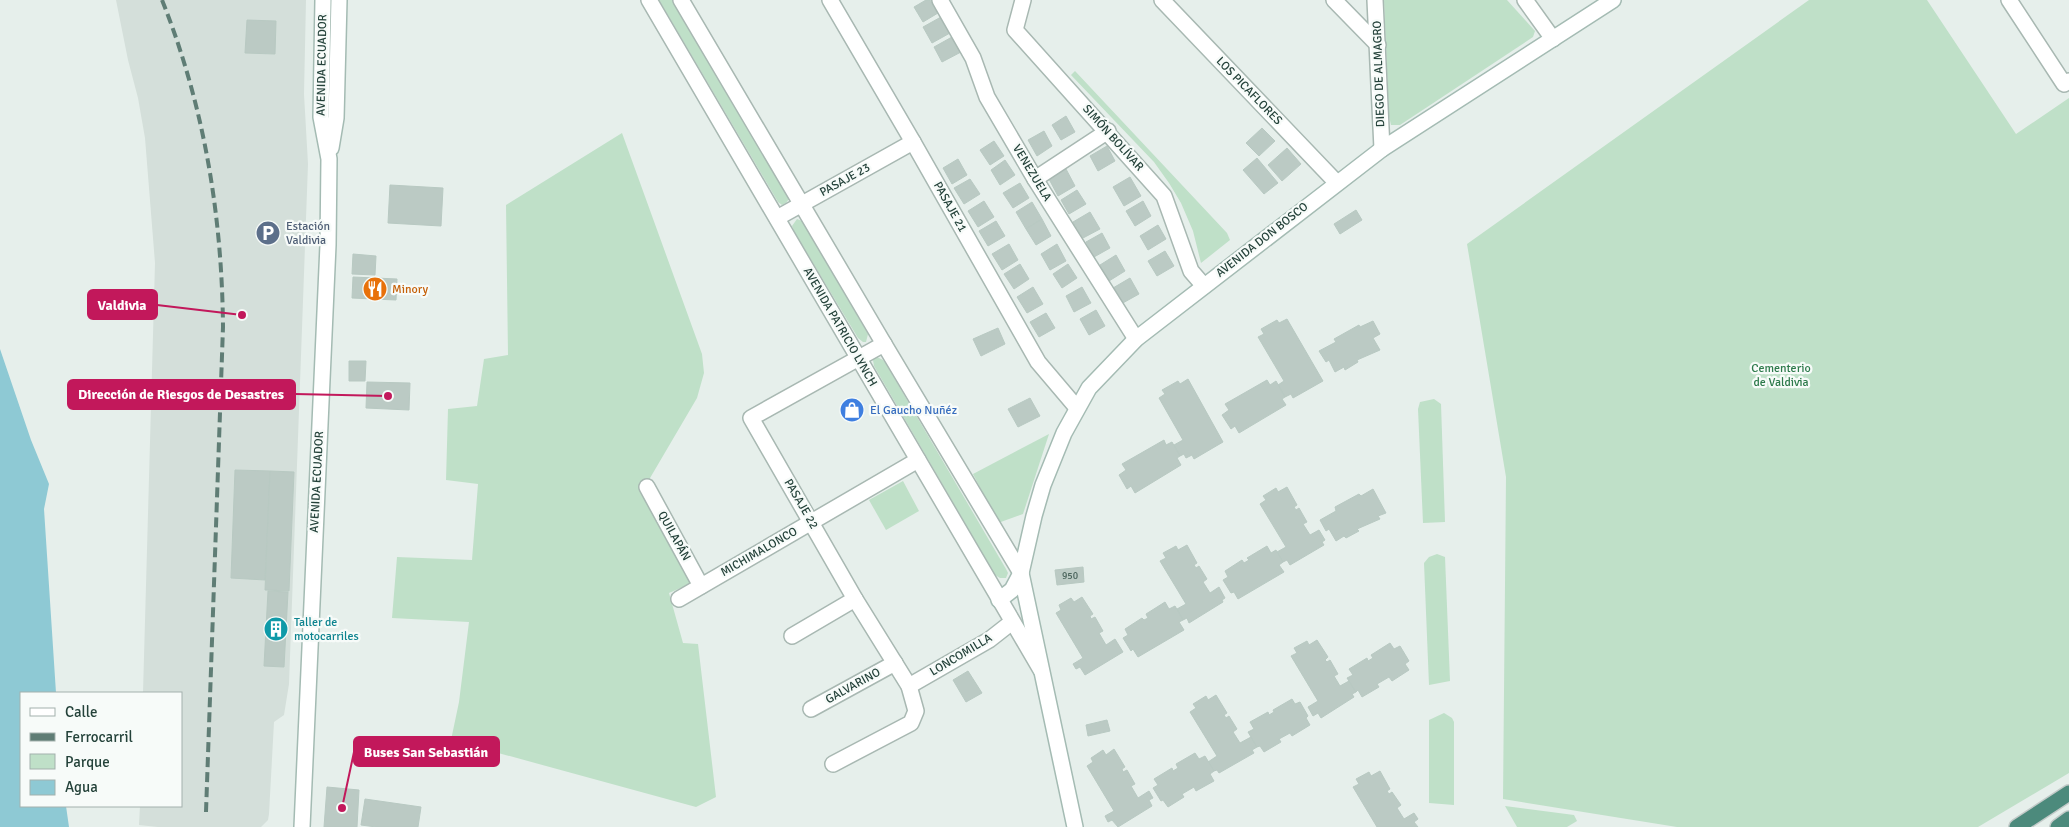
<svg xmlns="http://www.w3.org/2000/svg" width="2069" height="827" font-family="Signika,sans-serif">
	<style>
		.built { fill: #d4dfda }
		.green { fill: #bfe0c8 }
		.water { fill: #8ec9d4 }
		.building { fill: #bbcac4; stroke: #b8c9c2 }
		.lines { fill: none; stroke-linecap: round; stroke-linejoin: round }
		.minor-casing { stroke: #a8b8b2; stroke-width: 18 }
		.tertiary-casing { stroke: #a8b8b2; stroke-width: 18 }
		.secondary-casing { stroke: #a4bbb3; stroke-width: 18 }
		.trunk-casing { stroke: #c2cac8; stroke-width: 18 }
		.minor { stroke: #fff; stroke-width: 15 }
		.tertiary { stroke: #fff; stroke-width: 15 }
		.secondary { stroke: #fff; stroke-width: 15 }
		.trunk { stroke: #4c8a7c; stroke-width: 15 }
		.rail { stroke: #5f7d75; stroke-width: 4; stroke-dasharray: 10 5; stroke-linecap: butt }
		.labels { text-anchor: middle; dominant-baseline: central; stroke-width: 4.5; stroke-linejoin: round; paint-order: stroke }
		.number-label { font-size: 10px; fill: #4a645c }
		.street-label { font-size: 12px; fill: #24423a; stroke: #f7fbf9 }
		.service-label { font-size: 12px; fill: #4e5e75; stroke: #f7fbf9; text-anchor: start }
		.food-label { font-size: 12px; fill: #c56008; stroke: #f7fbf9; text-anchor: start }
		.park-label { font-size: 12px; fill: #2d7a4b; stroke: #f7fbf9 }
		.shop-label { font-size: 12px; fill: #366cbe; stroke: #f7fbf9; text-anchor: start }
		.culture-label { font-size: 12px; fill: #0d838f; stroke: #f7fbf9; text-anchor: start }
		.leader { fill: none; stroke: #c2185b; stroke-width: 2 }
		.callout-dot { fill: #c2185b; stroke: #f7fbf9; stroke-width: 2 }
		.callout { fill: #c2185b; stroke: #c2185b; stroke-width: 2 }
		.callout-label { font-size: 14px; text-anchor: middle; font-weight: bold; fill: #fff }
	</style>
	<rect width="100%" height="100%" fill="#e6efeb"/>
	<!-- built -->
	<path class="built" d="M116 0H306L304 94 308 164 289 684 284 715 274 722 269 814 268 820 261 827H158L139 825 140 806H181V693H143L155 263 145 138 138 98 128 60Z"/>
	<!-- green -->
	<g class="green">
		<path d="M659 0H672L789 199 786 203 782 205 778 202Z"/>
		<path d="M1384 0H1507L1535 31 1533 37 1400 125H1391L1389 116Z"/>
		<path d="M1809 0H1927L2016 134 2069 98V773L1978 827H1677L1503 799 1506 477 1467 244Z"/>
		<path d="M1075 71 1227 233 1230 240 1201 263 1193 231 1181 203 1169 183 1154 162 1071 75Z"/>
		<path d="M622 133 702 354 704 373 697 398 643 490 692 583 669 593 683 643 698 644 716 797 696 807 451 740 459 702 469 622 392 618 397 557 472 560 478 484 446 480 448 409 477 406 484 359 508 355 506 205Z"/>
		<path d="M797 219 802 221 805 226 868 334 866 342H863L858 338 795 233 792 226Z"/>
		<path d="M877 357 883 360 886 364 1006 569 1008 573 1006 578H1000L995 575 874 366 873 360Z"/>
		<path d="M1434 399 1441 404 1445 522 1423 523 1418 409 1420 402Z"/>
		<path d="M1049 434 1023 514 998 523 973 474Z"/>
		<path d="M903 481 919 511 886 530 869 500Z"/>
		<path d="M1437 554 1445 557 1450 681 1429 685 1424 563 1429 557Z"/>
		<path d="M1444 713 1452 718 1454 722V805L1429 803V720Z"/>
		<path d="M1505 806 1574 815 1577 821 1567 827H1517Z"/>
	</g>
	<!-- water -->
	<path class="water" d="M0 349 31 440 49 484 44 509 56 693H21V806H66L69 827H0Z"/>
	<!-- building -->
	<g class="building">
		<path d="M926 0H930L938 13 923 22 914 7Z"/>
		<path d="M941 17 950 33 932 43 923 27Z"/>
		<path d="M247 20 276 21 275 54 245 53Z"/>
		<path d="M952 37 961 52 942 62 934 47Z"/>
		<path d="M1066 116 1075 132 1061 140 1052 125Z"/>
		<path d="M1262 128 1275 141 1259 156 1246 143Z"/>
		<path d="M1044 131 1052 146 1037 156 1028 140Z"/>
		<path d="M994 141 1004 156 990 165 980 150Z"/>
		<path d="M1107 146 1115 161 1098 171 1090 156Z"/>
		<path d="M1287 148 1301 164 1282 181 1268 165Z"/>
		<path d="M1257 158 1278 183 1264 194 1243 170Z"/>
		<path d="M958 159 967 175 952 184 943 168Z"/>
		<path d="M1005 160 1015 175 1000 185 991 170Z"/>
		<path d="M1066 169 1075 186 1058 196 1049 179Z"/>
		<path d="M1130 177 1141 196 1124 206 1113 187Z"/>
		<path d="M970 179 980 194 964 204 954 188Z"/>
		<path d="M1020 183 1029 198 1013 208 1003 193Z"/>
		<path d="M390 185 443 188 441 226 388 223Z"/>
		<path d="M1077 190 1086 204 1069 214 1061 200Z"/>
		<path d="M984 201 994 217 978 227 968 211Z"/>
		<path d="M1143 201 1151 216 1135 226 1126 211Z"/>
		<path d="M1032 202 1042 219 1026 229 1016 212Z"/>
		<path d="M1356 210 1362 220 1340 234 1334 224Z"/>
		<path d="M1090 212 1100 229 1083 238 1073 222Z"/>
		<path d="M1042 219 1051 236 1036 245 1026 229Z"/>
		<path d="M996 221 1005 236 988 246 979 231Z"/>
		<path d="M1158 225 1166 239 1148 250 1140 236Z"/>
		<path d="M1102 233 1110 248 1094 257 1086 242Z"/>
		<path d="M1009 244 1018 260 1002 270 992 254Z"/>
		<path d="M1057 244 1066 261 1050 270 1041 254Z"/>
		<path d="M1165 251 1174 266 1157 276 1148 261Z"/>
		<path d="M353 254 376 256 375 275 352 274Z"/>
		<path d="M1116 255 1125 271 1109 281 1100 265Z"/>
		<path d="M1020 264 1029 279 1014 289 1004 274Z"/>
		<path d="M1068 264 1077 278 1062 288 1053 274Z"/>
		<path d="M353 277 397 279 396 300 352 298Z"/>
		<path d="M1130 278 1139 294 1121 304 1113 288Z"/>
		<path d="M1033 287 1043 304 1027 313 1017 297Z"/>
		<path d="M1082 287 1091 303 1074 312 1066 296Z"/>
		<path d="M1096 310 1105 326 1089 335 1080 319Z"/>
		<path d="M1046 313 1055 328 1039 337 1030 322Z"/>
		<path d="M1287 319 1323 381 1293 398 1291 394 1285 397 1278 385 1284 381 1258 337 1264 334 1261 329 1277 320 1279 323Z"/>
		<path d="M1373 321 1380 334 1373 338 1380 350 1357 360 1358 362 1345 370 1344 367 1335 372 1329 360 1326 362 1319 351 1336 342 1334 339 1359 325 1360 327Z"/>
		<path d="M998 328 1005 344 981 356 973 339Z"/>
		<path d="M349 361H366L365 381H349Z"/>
		<path d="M1188 379 1223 442 1194 459 1192 455 1186 458 1184 454 1180 456 1174 445 1183 440 1159 398 1165 394 1162 390 1178 381 1180 384Z"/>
		<path d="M1267 380 1270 385 1276 381 1285 397 1282 399 1286 405 1239 433 1235 426 1231 429 1222 415 1229 410 1225 404Z"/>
		<path d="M367 382 410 383 409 410 366 408Z"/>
		<path d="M1030 398 1040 416 1018 427 1008 409Z"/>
		<path d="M1164 440 1166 445 1172 442 1180 456 1177 458 1181 465 1135 493 1131 486 1127 489 1119 475 1126 470 1122 464Z"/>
		<path d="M235 470 270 471 265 580 231 578Z"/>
		<path d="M270 471 294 472 289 591 265 590Z"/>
		<path d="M1287 487 1297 505 1294 507 1296 510 1299 508 1307 522 1303 524 1310 535 1319 530 1325 540 1322 542 1324 545 1290 565 1287 560 1283 562 1277 552 1286 547 1260 504 1266 500 1263 496 1276 488 1278 492Z"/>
		<path d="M1373 489 1386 513 1378 516 1380 519 1357 529 1359 531 1346 538 1344 536 1336 541 1329 529 1326 531 1320 520 1336 511 1335 507 1359 494 1361 496Z"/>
		<path d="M1187 545 1197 563 1194 565 1196 568 1199 566 1207 579 1203 582 1210 593 1219 587 1225 598 1222 600 1223 602 1189 623 1187 618 1183 620 1177 609 1186 604 1160 561 1166 558 1163 553 1176 546 1178 550Z"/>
		<path d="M1267 546 1271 553 1276 550 1277 552 1283 562 1279 565 1284 572 1238 599 1234 592 1231 593 1223 580 1228 577 1225 571 1242 560 1244 563 1249 560 1247 558Z"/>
		<path d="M1083 567 1084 582 1057 585 1055 570Z"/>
		<path d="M268 591 288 592 284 667 264 666Z"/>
		<path d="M1082 597 1093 614 1090 616 1091 619 1095 617 1103 631 1099 633 1106 645 1115 639 1123 652 1085 675 1080 667 1076 669 1073 664 1083 658 1056 613 1061 610 1059 605 1071 598 1074 602Z"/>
		<path d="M1165 602 1169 609 1175 606 1183 620 1179 622 1184 630 1138 657 1133 649 1131 651 1123 638 1128 635 1125 629 1142 618 1144 620 1148 618 1146 614Z"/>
		<path d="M1317 640 1328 657 1325 660 1327 662 1330 660 1338 674 1334 676 1340 686 1349 681 1356 692 1352 694 1354 697 1321 718 1318 713 1313 716 1308 707 1318 701 1291 656 1297 653 1294 648 1307 641 1309 645Z"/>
		<path d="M1390 643 1394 649 1400 646 1409 661 1405 664 1409 670 1392 681 1389 677 1377 684 1379 687 1362 697 1358 690 1356 692 1347 678 1353 675 1349 669 1367 658 1368 661 1373 658 1371 655Z"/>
		<path d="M968 671 982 693 966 702 953 680Z"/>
		<path d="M1216 695 1227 713 1224 715 1226 718 1229 716 1237 729 1233 732 1240 743 1251 737 1257 747 1252 750 1254 753 1219 773 1217 770 1214 771 1208 762 1217 756 1190 712 1196 708 1193 704 1206 696 1208 700Z"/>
		<path d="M1292 699 1295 704 1300 702 1308 716 1306 718 1310 725 1292 736 1290 733 1279 739 1281 742 1264 752 1260 746 1257 747 1248 732 1254 729 1250 722 1268 712 1269 715 1274 712 1273 710Z"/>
		<path d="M1107 720 1110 731 1088 736 1086 725Z"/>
		<path d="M1114 749 1125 767 1122 769 1123 772 1127 770 1135 784 1131 786 1138 798 1149 791 1153 798 1149 800 1152 806 1118 827 1112 820 1108 822 1105 816 1114 811 1087 766 1093 762 1091 758 1103 750 1106 755Z"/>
		<path d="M1195 753 1199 759 1205 756 1214 771 1210 774 1214 781 1196 791 1194 787 1182 794 1184 797 1168 807 1163 800 1161 801 1153 788 1158 785 1154 779 1172 768 1173 771 1178 768 1176 764Z"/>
		<path d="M1380 771 1390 789 1387 791 1389 794 1392 792 1401 805 1397 808 1404 819 1414 813 1418 819 1414 822 1418 827H1377L1353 787 1359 784 1356 779 1369 772 1371 776Z"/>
		<path d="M327 787 359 790 357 827H324Z"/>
		<path d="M365 799 421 807 418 827H376L361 825Z"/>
	</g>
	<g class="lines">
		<defs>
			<g id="minor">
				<path d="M830 0 913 142 1038 362 1077 408"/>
				<path d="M940 0 973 58 987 97 1035 179 1136 339"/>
				<path d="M1023 0 1015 30 1164 196 1191 271 1204 286"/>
				<path d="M1162 0 1336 182"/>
				<path d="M1334 0 1378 45"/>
				<path d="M1525 0 1553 39"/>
				<path d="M2009 0 2064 84 2069 81"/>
				<path d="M1035 179 1108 131"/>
				<path d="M777 218 913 142"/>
				<path d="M647 487 701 586"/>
				<path d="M679 599 918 460"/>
				<path d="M792 636 855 599"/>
				<path d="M909 686 989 640 1012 622"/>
				<path d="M811 709 895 663"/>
				<path d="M833 764 911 723 916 711 909 686 855 599 751 418 884 344"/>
			</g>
			<g id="tertiary">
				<path d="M649 0 1041 670"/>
				<path d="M681 0 884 344 1021 573"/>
				<path d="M1375 0 1382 149"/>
			</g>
			<g id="secondary">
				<path d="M331 148 336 118 339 0"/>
				<path d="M1021 573 1075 827"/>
				<path d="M999 600 1012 590 1021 573 1034 516 1043 485 1064 433 1089 388 1136 339 1382 149 1613 0"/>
				<path d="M302 827 328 245 329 159 321 117 323 0"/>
			</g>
			<g id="trunk">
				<path d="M2017 827 2069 793"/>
				<path d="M2058 827 2069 819"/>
			</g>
		</defs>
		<!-- minor casing -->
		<use href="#minor" class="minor-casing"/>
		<!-- tertiary casing -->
		<use href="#tertiary" class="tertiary-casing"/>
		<!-- secondary casing -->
		<use href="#secondary" class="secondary-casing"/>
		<!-- trunk casing -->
		<use href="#trunk" class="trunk-casing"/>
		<!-- minor -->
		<use href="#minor" class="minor"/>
		<!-- tertiary -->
		<use href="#tertiary" class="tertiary"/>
		<!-- secondary -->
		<use href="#secondary" class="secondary"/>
		<!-- trunk -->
		<use href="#trunk" class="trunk"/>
		<!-- rail -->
		<path class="rail" d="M162 0C204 105 222 215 223 327L206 812"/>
	</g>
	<!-- icons -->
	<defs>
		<symbol id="parking-disc" viewBox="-11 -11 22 22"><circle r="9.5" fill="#5c6f8a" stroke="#f7fbf9"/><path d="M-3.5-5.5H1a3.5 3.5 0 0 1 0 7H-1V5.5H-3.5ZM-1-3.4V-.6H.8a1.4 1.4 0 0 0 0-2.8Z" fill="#fff"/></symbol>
		<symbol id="restaurant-disc" viewBox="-11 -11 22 22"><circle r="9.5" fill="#e8710a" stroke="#f7fbf9"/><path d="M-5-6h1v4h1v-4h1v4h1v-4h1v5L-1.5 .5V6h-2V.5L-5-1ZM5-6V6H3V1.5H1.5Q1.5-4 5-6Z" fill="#fff"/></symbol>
		<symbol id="shop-disc" viewBox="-11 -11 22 22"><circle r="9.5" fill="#3f7fe0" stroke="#f7fbf9"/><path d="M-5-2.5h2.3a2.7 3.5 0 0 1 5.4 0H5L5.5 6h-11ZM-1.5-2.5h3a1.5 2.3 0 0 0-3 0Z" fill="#fff"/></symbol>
		<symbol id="building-disc" viewBox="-11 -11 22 22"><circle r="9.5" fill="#0f9aa8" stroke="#f7fbf9"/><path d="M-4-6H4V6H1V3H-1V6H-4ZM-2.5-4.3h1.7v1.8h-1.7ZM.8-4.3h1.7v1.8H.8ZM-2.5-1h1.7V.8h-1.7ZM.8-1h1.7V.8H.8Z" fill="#fff"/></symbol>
	</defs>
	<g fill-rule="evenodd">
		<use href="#parking-disc" x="254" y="219" width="28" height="28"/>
		<use href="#restaurant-disc" x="361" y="275" width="28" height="28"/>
		<use href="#shop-disc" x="838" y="396" width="28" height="28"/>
		<use href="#building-disc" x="262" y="615" width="28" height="28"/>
	</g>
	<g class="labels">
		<!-- number labels -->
		<g class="number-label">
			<text x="1070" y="576">950</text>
		</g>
		<!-- street labels -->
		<g class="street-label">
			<text transform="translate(322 65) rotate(-89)">AVENIDA ECUADOR</text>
			<text transform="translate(1379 74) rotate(-92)">DIEGO DE ALMAGRO</text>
			<text transform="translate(1249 91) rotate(46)">LOS PICAFLORES</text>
			<text transform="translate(1113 138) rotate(48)">SIMÓN BOLÍVAR</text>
			<text transform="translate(1032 173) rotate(59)">VENEZUELA</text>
			<text transform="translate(845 180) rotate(-29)">PASAJE 23</text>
			<text transform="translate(950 207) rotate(61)">PASAJE 21</text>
			<text transform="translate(1262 240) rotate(-38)">AVENIDA DON BOSCO</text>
			<text transform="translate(840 327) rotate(60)">AVENIDA PATRICIO LYNCH</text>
			<text transform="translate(317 482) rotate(-87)">AVENIDA ECUADOR</text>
			<text transform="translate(801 504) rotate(60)">PASAJE 22</text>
			<text transform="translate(674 536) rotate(61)">QUILAPÁN</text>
			<text transform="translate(759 552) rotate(-30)">MICHIMALONCO</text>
			<text transform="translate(961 655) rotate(-31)">LONCOMILLA</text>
			<text transform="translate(853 686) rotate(-29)">GALVARINO</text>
		</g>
		<!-- service labels -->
		<g class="service-label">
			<text x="286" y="226">Estación<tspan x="286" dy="14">Valdivia</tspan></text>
		</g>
		<!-- food labels -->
		<g class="food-label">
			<text x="392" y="289">Minory</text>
		</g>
		<!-- park labels -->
		<g class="park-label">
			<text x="1781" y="368">Cementerio<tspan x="1781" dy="14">de Valdivia</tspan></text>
		</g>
		<!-- shop labels -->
		<g class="shop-label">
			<text x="870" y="410">El Gaucho Nuñéz</text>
		</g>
		<!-- culture labels -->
		<g class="culture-label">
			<text x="294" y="622">Taller de<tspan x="294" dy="14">motocarriles</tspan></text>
		</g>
	</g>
	<!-- callouts -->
	<path class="leader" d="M242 315L157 305M388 396L295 394M342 808L354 752"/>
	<g class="callout-dot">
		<circle cx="242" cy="315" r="5"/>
		<circle cx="388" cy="396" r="5"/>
		<circle cx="342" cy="808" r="5"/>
	</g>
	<g class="callout">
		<rect x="88" y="290" width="69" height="29" rx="5"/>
		<rect x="68" y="380" width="227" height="29" rx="5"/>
		<rect x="354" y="737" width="145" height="29" rx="5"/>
	</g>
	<g class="callout-label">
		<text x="122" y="310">Valdivia</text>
		<text x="181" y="399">Dirección de Riesgos de Desastres</text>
		<text x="426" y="757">Buses San Sebastián</text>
	</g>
	<!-- legend -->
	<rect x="20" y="692" width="162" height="115" fill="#f7fbf9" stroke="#a3b1ad"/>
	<rect x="30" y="708" width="25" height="8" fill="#ffffff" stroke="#a3b1ad"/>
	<text x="65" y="717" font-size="15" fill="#24423a">Calle</text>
	<rect x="30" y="733" width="25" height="8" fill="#5f7d75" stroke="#a3b1ad"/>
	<text x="65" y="742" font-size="15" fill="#24423a">Ferrocarril</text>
	<rect x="30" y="754" width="25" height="15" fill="#bfe0c8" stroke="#a3b1ad"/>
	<text x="65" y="767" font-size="15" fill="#24423a">Parque</text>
	<rect x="30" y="780" width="25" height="15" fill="#8ec9d4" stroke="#a3b1ad"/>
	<text x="65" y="792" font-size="15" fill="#24423a">Agua</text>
</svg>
